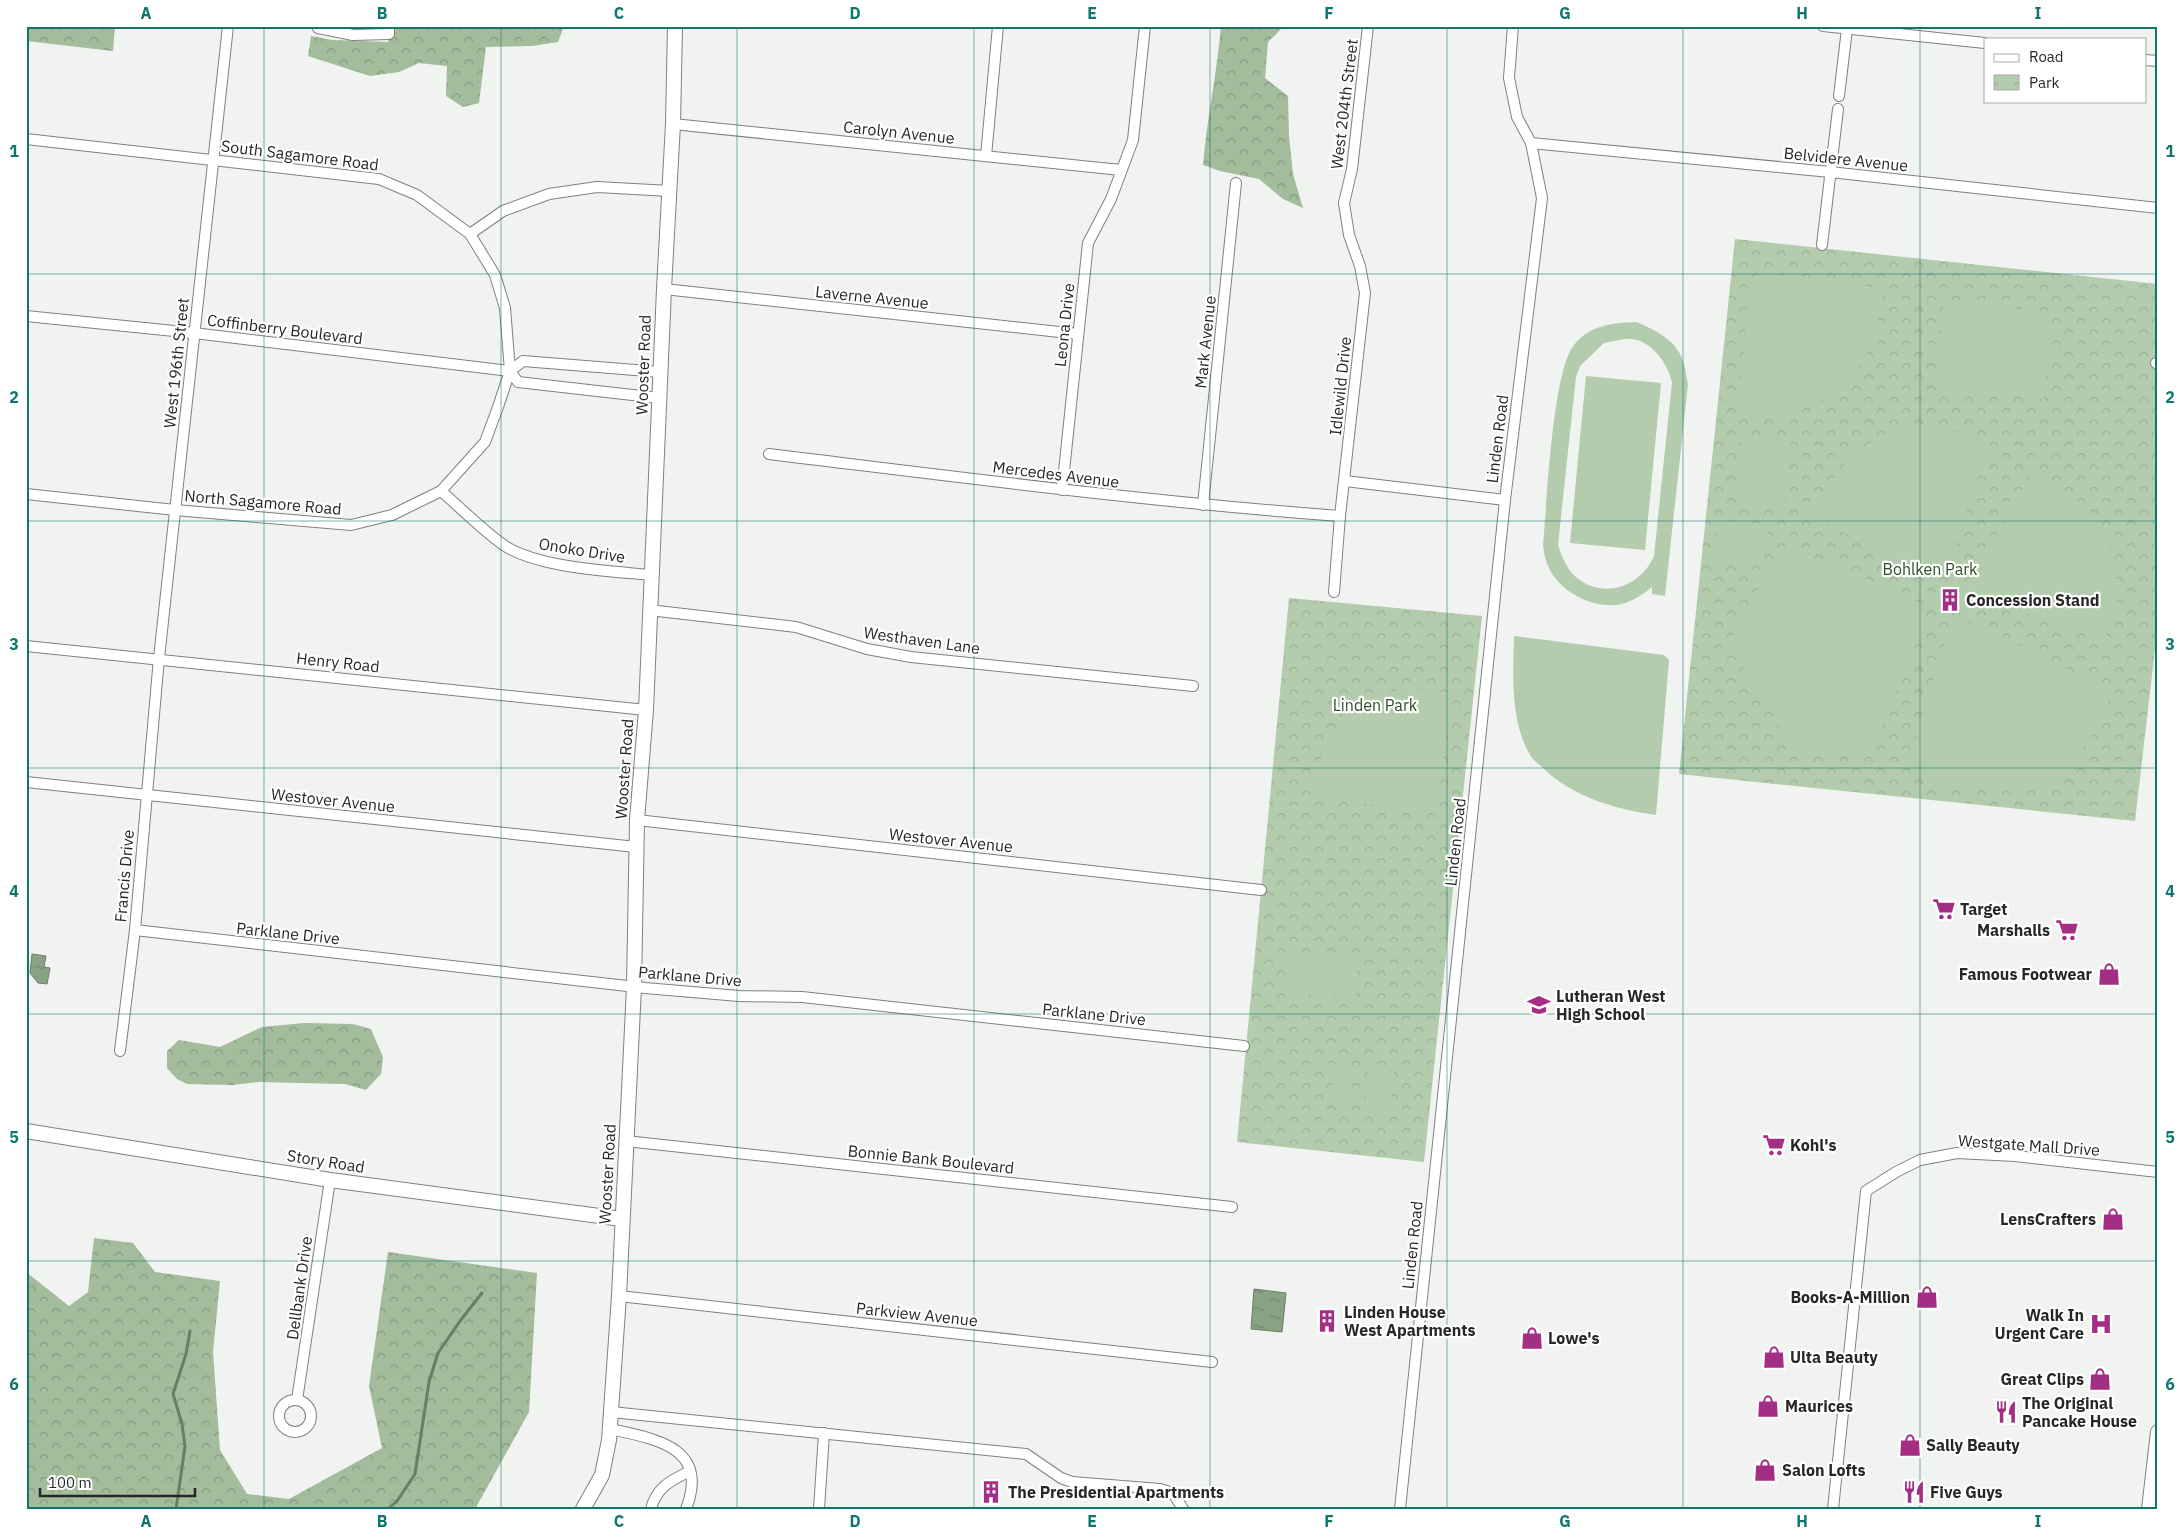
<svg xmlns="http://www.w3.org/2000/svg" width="2184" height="1535" font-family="'IBM Plex Sans',sans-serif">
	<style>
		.forest { fill: url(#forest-crowns) }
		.park { fill: url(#park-crowns) }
		.pitch { fill: #b2ccad; fill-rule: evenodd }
		.water { fill: url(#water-ripples); stroke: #6b7d67 }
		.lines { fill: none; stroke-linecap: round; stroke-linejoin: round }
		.stream { stroke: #6b7d67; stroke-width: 3 }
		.street-casing { stroke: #7f817f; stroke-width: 12 }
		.secondary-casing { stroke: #7f817f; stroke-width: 16 }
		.street { stroke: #fff; stroke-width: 10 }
		.secondary { stroke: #fff; stroke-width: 14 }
		.grid { fill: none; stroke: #0f766e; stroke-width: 1; stroke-opacity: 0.55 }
		.labels { text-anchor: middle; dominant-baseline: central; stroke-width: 4.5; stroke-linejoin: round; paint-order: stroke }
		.street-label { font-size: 16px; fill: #262726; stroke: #fff }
		.park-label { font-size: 16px; fill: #2b5023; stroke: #fff }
		.poi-label { font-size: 16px; font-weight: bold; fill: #262726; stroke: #fff; text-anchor: start }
		.neatline { fill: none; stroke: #0f766e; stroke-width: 2 }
		.grid-label { font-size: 16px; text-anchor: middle; font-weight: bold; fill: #0f766e }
	</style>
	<defs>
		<pattern id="forest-crowns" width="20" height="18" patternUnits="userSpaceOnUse" patternTransform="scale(1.25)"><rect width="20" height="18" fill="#a2bc9c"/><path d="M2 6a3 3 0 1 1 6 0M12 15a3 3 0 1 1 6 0" fill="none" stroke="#84997f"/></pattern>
		<pattern id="park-crowns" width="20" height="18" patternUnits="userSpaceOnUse" patternTransform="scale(1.25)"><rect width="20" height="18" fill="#b2ccad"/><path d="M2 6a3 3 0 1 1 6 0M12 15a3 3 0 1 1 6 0" fill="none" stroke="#99af95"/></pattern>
		<pattern id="water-ripples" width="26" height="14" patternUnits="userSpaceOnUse" patternTransform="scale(1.25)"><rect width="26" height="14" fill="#88a283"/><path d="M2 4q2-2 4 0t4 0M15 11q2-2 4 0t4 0" fill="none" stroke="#6f846b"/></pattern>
	</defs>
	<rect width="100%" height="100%" fill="#f1f3f1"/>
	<!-- forest -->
	<g class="forest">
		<path d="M26 26H115L113 51 26 41Z"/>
		<path d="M393 26H560L563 29 558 42 532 46 486 47 479 103 463 107 446 96 447 66 419 63 399 72 370 76 308 56 311 36 332 40 388 42Z"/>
		<path d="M1221 26H1284L1268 42 1265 78 1288 96 1289 136 1293 174 1303 208 1283 199 1259 179 1220 171 1203 165C1207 118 1217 73 1221 26Z"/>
		<path d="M304 1023 353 1024 371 1029 383 1057 381 1074 366 1090 345 1084 259 1082 233 1085 187 1084 177 1079 167 1068V1051L179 1040 220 1047 262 1027Z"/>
		<path d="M94 1238 133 1243 155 1272 220 1281 213 1352 220 1450 247 1494 289 1499 382 1448 369 1386 388 1252 537 1273 529 1412 475 1509H26V1272L69 1306 88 1292Z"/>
	</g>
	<!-- park -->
	<g class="park">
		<path d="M1735 239 2158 284V624L2135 821 1679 774Z"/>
		<path d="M1289 598 1482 616 1424 1162 1237 1142Z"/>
	</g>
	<!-- pitch -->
	<g class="pitch">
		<path d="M1761 272 1885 289C1881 305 1879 321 1874 337 1862 375 1826 404 1788 411 1772 415 1754 412 1738 411L1750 281Z"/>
		<path d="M1944 301 2053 312 2044 399 1936 388Z"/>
		<path d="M1636 322C1653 329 1673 338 1681 356 1685 364 1686 375 1688 384L1665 596 1652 594V587C1642 595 1630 603 1617 605 1589 608 1554 589 1546 560 1544 556 1544 550 1543 545 1547 505 1552 372 1574 345 1590 325 1612 323 1636 322ZM1624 339C1629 339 1636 339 1640 341 1657 348 1668 366 1672 382L1654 556C1641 586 1605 600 1577 578 1567 570 1562 557 1558 545L1576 377 1580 366 1604 343Z"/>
		<path d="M1586 376 1661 383 1645 550 1570 543Z"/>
		<path d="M1924 426 1960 432 1987 450 1947 571 1930 579 1810 514 1826 489 1851 456 1885 434Z"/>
		<path d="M1742 436 1791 441 1784 508 1735 504Z"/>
		<path d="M2032 473C2079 492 2118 533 2117 586 2117 593 2118 602 2116 609 2114 618 2108 628 2105 638L1976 597 1970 581Z"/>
		<path d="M1718 520 1768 524 1764 563 1714 559Z"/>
		<path d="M1782 545 1920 602 1927 618 1870 756 1789 750 1766 698 1754 695 1733 637Z"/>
		<path d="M1965 621 1998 635 2113 692C2101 719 2075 776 2045 786 2027 792 2004 790 1984 789 1948 788 1937 787 1907 765L1950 628Z"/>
		<path d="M1514 636 1664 655 1669 660 1656 815C1615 809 1572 797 1542 767 1537 763 1531 758 1529 753 1510 719 1513 674 1514 636Z"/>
		<path d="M1416 690 1451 693 1438 805 1430 811 1312 798C1317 761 1333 713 1371 696 1384 690 1402 691 1416 690Z"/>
		<path d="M1291 954 1313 956 1309 999 1287 997Z"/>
		<path d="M1315 956 1336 958 1333 1001 1311 999Z"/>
		<path d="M1338 959 1358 961 1355 1003 1334 1002Z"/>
		<path d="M1369 1068 1394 1071 1389 1115 1364 1112Z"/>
		<path d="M1334 1071 1352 1073 1349 1104 1331 1102Z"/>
	</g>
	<!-- water -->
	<g class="water">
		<path d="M32 954 46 956 44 967 50 968 47 984 38 983 30 973Z"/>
		<path d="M1254 1289 1286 1293 1282 1332 1251 1329Z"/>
	</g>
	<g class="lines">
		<!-- stream -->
		<g class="stream">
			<path d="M176 1509 185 1446 182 1424 173 1394 186 1354 190 1331"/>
			<path d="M388 1509 397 1501 415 1474 429 1382 438 1353 460 1321 482 1293"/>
		</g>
		<defs>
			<g id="street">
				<path d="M318 26V28L353 35 389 34V26"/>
				<path d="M1823 26 1985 43"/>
				<path d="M2145 60 2158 61"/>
				<path d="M1839 96 1847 29"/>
				<path d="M673 124 1121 170"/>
				<path d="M26 139 379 179 417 195 470 234 495 275 505 308 510 371 498 407 485 442 441 491 392 515 351 525 175 510 26 494"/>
				<path d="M1531 143 1830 172 2158 208"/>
				<path d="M986 156 998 26"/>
				<path d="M470 234 503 211 549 194 597 187 670 191"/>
				<path d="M1822 245 1838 109"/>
				<path d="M664 289 1078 334"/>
				<path d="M26 316 194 333 510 371 523 361 660 372"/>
				<path d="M2156 363 2158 364"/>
				<path d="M510 371 518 382 659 398"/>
				<path d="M769 454C959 477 1149 502 1340 516"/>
				<path d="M1345 481 1505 500"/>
				<path d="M1062 490 1088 243 1111 199 1133 140 1145 26"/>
				<path d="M441 491C462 509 482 530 505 546 540 568 610 571 651 575"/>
				<path d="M1203 505 1236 183"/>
				<path d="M1334 592 1340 516 1365 293 1360 266 1349 235 1344 203 1352 169 1368 26"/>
				<path d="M649 610 796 627 867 649 911 657 1193 686"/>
				<path d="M26 646 646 710"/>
				<path d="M26 782 636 847"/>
				<path d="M637 820 1261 890"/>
				<path d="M135 930 645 988 739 996 802 997 1244 1046"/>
				<path d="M120 1051 135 930 159 658 228 26"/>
				<path d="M626 1141 1232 1207"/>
				<path d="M619 1296 1212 1362"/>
				<path d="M297 1400 330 1180"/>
				<circle cx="295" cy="1416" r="16"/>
				<path d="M611 1412 1026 1454 1061 1478 1072 1482 1160 1489 1173 1493 1183 1509"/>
				<path d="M610 1429C656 1439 710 1447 686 1509"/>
				<path d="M651 1509C656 1487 672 1480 690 1471"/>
				<path d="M819 1509 824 1433"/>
				<path d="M1400 1509 1505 500 1542 198 1531 143 1517 117 1509 78 1513 26"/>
				<path d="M1833 1509 1866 1191 1896 1172 1920 1160 1957 1153 2015 1156 2158 1172"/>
			</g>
			<g id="secondary">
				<path d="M26 1131 330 1180 622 1219"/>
				<path d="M583 1509 602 1475 609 1440 619 1296 634 987 637 820 646 710 664 289 673 124 675 26"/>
				<path d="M2149 1509 2158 1432"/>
			</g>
		</defs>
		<!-- street casing -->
		<use href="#street" class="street-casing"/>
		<!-- secondary casing -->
		<use href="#secondary" class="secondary-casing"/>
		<!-- street -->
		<use href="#street" class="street"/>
		<!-- secondary -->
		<use href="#secondary" class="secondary"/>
	</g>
	<!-- grid -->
	<path class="grid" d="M264 26V1509M501 26V1509M737 26V1509M974 26V1509M1210 26V1509M1447 26V1509M1683 26V1509M1920 26V1509M26 274H2158M26 521H2158M26 768H2158M26 1014H2158M26 1261H2158"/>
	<!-- icons -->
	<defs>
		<symbol id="building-bare" viewBox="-9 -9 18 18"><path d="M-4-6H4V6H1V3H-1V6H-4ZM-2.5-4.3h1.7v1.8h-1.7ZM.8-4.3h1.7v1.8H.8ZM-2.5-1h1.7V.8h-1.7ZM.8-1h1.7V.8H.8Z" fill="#a52e85" stroke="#fff" stroke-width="2.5" paint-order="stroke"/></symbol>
		<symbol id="supermarket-bare" viewBox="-9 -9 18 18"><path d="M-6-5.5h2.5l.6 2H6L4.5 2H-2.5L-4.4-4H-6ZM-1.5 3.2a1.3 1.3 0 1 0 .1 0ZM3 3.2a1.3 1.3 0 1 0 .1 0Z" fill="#a52e85" stroke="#fff" stroke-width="2.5" paint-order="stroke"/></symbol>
		<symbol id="shop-bare" viewBox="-9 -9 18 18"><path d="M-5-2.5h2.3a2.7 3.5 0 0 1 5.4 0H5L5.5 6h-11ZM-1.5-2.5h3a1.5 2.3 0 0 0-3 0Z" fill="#a52e85" stroke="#fff" stroke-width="2.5" paint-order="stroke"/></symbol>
		<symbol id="school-bare" viewBox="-9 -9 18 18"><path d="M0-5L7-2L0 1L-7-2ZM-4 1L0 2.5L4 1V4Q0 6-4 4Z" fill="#a52e85" stroke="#fff" stroke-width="2.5" paint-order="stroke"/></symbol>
		<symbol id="hospital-bare" viewBox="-9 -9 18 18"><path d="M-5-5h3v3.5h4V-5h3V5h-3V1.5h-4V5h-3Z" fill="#a52e85" stroke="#fff" stroke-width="2.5" paint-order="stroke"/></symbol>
		<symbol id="restaurant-bare" viewBox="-9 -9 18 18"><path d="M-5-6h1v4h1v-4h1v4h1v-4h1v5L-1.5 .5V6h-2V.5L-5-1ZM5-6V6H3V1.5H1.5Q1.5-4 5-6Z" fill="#a52e85" stroke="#fff" stroke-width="2.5" paint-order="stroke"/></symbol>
	</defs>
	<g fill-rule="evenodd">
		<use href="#building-bare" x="1934" y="584" width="32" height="32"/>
		<use href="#supermarket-bare" x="1928" y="893" width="32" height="32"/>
		<use href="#supermarket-bare" x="2051" y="914" width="32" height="32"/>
		<use href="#shop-bare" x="2093" y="958" width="32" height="32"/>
		<use href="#school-bare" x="1523" y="989" width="32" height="32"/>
		<use href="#supermarket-bare" x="1758" y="1129" width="32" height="32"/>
		<use href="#shop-bare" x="2097" y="1203" width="32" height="32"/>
		<use href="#shop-bare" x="1911" y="1281" width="32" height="32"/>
		<use href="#building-bare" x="1311" y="1305" width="32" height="32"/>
		<use href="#hospital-bare" x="2085" y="1308" width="32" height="32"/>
		<use href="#shop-bare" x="1516" y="1322" width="32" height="32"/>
		<use href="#shop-bare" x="1758" y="1341" width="32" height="32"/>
		<use href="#shop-bare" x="2084" y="1363" width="32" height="32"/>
		<use href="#shop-bare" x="1752" y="1390" width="32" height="32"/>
		<use href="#restaurant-bare" x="1990" y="1396" width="32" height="32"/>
		<use href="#shop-bare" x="1894" y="1429" width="32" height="32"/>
		<use href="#shop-bare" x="1749" y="1454" width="32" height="32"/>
		<use href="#building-bare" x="975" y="1476" width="32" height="32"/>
		<use href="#restaurant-bare" x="1898" y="1476" width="32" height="32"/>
	</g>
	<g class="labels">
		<!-- street labels -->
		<g class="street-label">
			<text transform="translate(1344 104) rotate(-83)">West 204th Street</text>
			<text transform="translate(899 132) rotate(6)">Carolyn Avenue</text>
			<text transform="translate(300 155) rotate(7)">South Sagamore Road</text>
			<text transform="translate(1846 159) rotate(6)">Belvidere Avenue</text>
			<text transform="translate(872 297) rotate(6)">Laverne Avenue</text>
			<text transform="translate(1064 325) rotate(-84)">Leona Drive</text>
			<text transform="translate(285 329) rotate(7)">Coffinberry Boulevard</text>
			<text transform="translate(1205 342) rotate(-84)">Mark Avenue</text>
			<text transform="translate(176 363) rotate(-84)">West 196th Street</text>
			<text transform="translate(643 365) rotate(-88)">Wooster Road</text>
			<text transform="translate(1340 386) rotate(-84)">Idlewild Drive</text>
			<text transform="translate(1497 439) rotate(-83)">Linden Road</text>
			<text transform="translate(1056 474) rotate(7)">Mercedes Avenue</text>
			<text transform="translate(263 502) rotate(5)">North Sagamore Road</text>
			<text transform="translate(582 550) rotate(9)">Onoko Drive</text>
			<text transform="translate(922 640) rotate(8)">Westhaven Lane</text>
			<text transform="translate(338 662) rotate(6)">Henry Road</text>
			<text transform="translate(624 769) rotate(-86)">Wooster Road</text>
			<text transform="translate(333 800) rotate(6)">Westover Avenue</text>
			<text transform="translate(951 840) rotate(6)">Westover Avenue</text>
			<text transform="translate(1455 842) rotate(-84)">Linden Road</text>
			<text transform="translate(124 876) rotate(-85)">Francis Drive</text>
			<text transform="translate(288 933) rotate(6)">Parklane Drive</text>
			<text transform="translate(690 976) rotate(5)">Parklane Drive</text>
			<text transform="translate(1094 1014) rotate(6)">Parklane Drive</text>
			<text transform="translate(2029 1145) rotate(4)">Westgate Mall Drive</text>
			<text transform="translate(931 1159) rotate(6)">Bonnie Bank Boulevard</text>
			<text transform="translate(326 1161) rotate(9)">Story Road</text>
			<text transform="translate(607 1174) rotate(-87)">Wooster Road</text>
			<text transform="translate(1412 1245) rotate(-84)">Linden Road</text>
			<text transform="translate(299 1288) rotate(-82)">Dellbank Drive</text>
			<text transform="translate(917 1314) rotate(6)">Parkview Avenue</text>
		</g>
		<!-- park labels -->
		<g class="park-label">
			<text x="1930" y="569">Bohlken Park</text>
			<text x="1375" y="705">Linden Park</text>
		</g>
		<!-- poi labels -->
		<g class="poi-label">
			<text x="1966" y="600">Concession Stand</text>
			<text x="1960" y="909">Target</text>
			<text x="2050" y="930" text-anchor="end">Marshalls</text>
			<text x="2092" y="974" text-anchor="end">Famous Footwear</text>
			<text x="1556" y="996">Lutheran West<tspan x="1556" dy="18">High School</tspan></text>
			<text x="1790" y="1145">Kohl's</text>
			<text x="2096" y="1219" text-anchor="end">LensCrafters</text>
			<text x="1910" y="1297" text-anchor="end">Books-A-Million</text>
			<text x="1344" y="1312">Linden House<tspan x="1344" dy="18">West Apartments</tspan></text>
			<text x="2084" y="1315" text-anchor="end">Walk In<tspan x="2084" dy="18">Urgent Care</tspan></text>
			<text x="1548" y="1338">Lowe's</text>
			<text x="1790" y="1357">Ulta Beauty</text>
			<text x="2084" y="1379" text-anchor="end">Great Clips</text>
			<text x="2022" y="1403">The Original<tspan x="2022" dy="18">Pancake House</tspan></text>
			<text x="1785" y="1406">Maurices</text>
			<text x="1926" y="1445">Sally Beauty</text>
			<text x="1782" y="1470">Salon Lofts</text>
			<text x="1008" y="1492">The Presidential Apartments</text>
			<text x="1930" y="1492">Five Guys</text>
		</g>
	</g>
	<!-- border -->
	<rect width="2184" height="1535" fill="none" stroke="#ffffff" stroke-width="55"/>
	<!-- legend -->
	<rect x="1984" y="38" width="162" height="65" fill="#ffffff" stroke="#a8a9a8"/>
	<rect x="1994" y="54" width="25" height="8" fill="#ffffff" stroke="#a8a9a8"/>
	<text x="2029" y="62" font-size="15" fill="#262726">Road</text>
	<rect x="1994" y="75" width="25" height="15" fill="url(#park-crowns)" stroke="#a8a9a8"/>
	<text x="2029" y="88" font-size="15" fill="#262726">Park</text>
	<!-- scale -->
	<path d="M40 1488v8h155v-8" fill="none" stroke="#262726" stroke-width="2.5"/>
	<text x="48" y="1488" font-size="15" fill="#262726" stroke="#ffffff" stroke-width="4" paint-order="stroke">100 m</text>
	<rect x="28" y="28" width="2128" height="1480" class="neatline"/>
	<g class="grid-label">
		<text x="146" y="19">A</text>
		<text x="382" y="19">B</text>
		<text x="619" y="19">C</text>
		<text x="855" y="19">D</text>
		<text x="1092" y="19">E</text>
		<text x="1329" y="19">F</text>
		<text x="1565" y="19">G</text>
		<text x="1802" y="19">H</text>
		<text x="2038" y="19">I</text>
		<text x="14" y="157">1</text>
		<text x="2170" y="157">1</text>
		<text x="14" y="403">2</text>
		<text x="2170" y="403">2</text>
		<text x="14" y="650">3</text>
		<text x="2170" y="650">3</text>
		<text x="14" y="897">4</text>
		<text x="2170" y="897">4</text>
		<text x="14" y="1143">5</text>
		<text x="2170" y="1143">5</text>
		<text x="14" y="1390">6</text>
		<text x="2170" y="1390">6</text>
		<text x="146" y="1527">A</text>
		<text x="382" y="1527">B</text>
		<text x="619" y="1527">C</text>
		<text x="855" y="1527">D</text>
		<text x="1092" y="1527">E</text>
		<text x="1329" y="1527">F</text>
		<text x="1565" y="1527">G</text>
		<text x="1802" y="1527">H</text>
		<text x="2038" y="1527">I</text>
	</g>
</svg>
